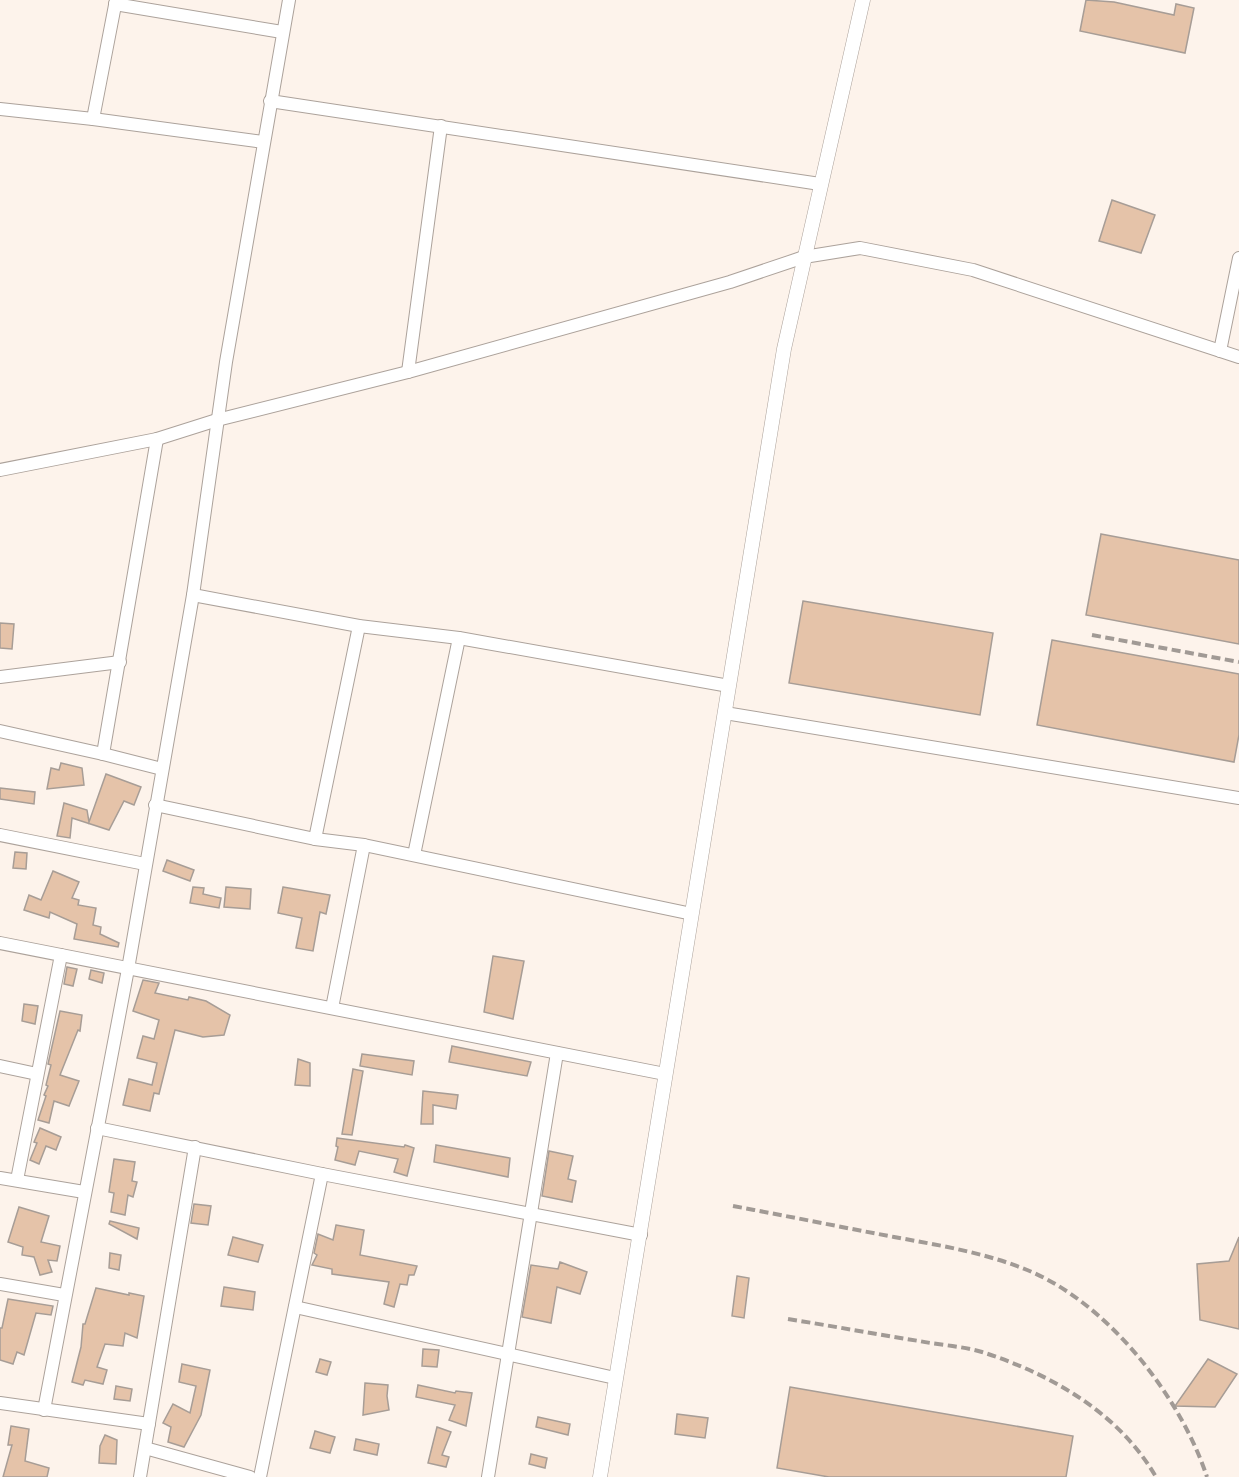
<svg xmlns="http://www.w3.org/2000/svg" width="1239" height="1477" font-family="'Nunito Sans',sans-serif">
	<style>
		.building { fill: #e5c3a9; stroke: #a79d96; stroke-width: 1.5 }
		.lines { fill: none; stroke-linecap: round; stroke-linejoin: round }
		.minor-casing { stroke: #aca29b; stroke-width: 14 }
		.tertiary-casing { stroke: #aca29b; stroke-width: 15 }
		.minor { stroke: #fff; stroke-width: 12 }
		.tertiary { stroke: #fff; stroke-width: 14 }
		.rail { stroke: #a19a95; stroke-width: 4; stroke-dasharray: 9 4.5; stroke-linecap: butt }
	</style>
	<rect width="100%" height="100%" fill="#fdf3eb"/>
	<!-- building -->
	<g class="building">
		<path d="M1086 0 1114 2 1174 15 1176 4 1194 8 1185 53 1080 31Z"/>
		<path d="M1112 200 1155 215 1141 253 1099 241Z"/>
		<path d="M1101 534 1239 560V644L1086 615Z"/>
		<path d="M803 601 993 633 980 715 789 683Z"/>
		<path d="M0 623 14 624 12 649 0 648Z"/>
		<path d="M1052 640 1239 674V735L1234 762 1037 725Z"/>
		<path d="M61 763 82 768 84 785 47 789 51 768 59 770Z"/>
		<path d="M106 774 141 787 134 805 124 801 109 830 72 818 70 838 57 836 64 803 87 810 89 822Z"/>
		<path d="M0 788 35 792 34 804 0 799Z"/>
		<path d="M15 852 27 853 26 869 13 868Z"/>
		<path d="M167 860 194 870 190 881 163 871Z"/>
		<path d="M53 871 79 882 72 898 79 900 78 905 96 908 93 925 101 927 100 934 119 943 118 947 74 939 77 924 50 912 49 918 24 910 29 895 41 900Z"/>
		<path d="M193 887 204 888 203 894 221 898 219 908 190 903Z"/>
		<path d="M226 887 251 889 250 909 224 907Z"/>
		<path d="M283 887 330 895 326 914 320 912 313 951 296 948 302 918 278 913Z"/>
		<path d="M493 956 524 961 513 1019 484 1012Z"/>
		<path d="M67 967 77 969 73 986 64 984Z"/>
		<path d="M91 970 104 973 102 983 89 979Z"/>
		<path d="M143 980 159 983 155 993 188 1000 189 997 206 1001 230 1015 224 1035 203 1037 175 1030 159 1094 154 1093 150 1111 123 1105 129 1079 152 1085 157 1063 137 1058 143 1036 154 1039 159 1020 133 1011Z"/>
		<path d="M24 1004 38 1006 35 1024 22 1021Z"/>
		<path d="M60 1011 82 1015 80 1031 78 1030 60 1075 79 1081 69 1106 54 1101 49 1123 38 1120 46 1096 44 1095 48 1086 46 1085 51 1065 48 1064Z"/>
		<path d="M452 1046 531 1062 527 1076 449 1062Z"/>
		<path d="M362 1054 414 1061 412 1075 360 1066Z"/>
		<path d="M298 1059 310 1063V1086L295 1085Z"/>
		<path d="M353 1069 363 1071 352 1135 342 1134Z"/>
		<path d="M423 1091 458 1095 456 1109 433 1105V1124H421Z"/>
		<path d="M40 1128 61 1137 56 1150 46 1146 39 1164 30 1160 37 1143 34 1142Z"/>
		<path d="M337 1138 404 1147 405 1145 414 1148 407 1176 394 1172 398 1159 359 1151 355 1165 335 1160 338 1147 336 1146Z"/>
		<path d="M436 1145 510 1158 508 1177 434 1162Z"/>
		<path d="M549 1151 573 1156 568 1179 576 1181 572 1202 542 1196Z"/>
		<path d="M114 1159 135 1162 132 1181 137 1182 133 1197 128 1195 125 1215 111 1212 114 1193 109 1192Z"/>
		<path d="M194 1204 211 1206 208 1225 191 1223Z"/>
		<path d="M19 1207 49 1216 41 1242 60 1246 57 1261 48 1260 52 1272 40 1275 34 1257 22 1255 23 1247 8 1242Z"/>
		<path d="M110 1221 139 1228 137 1239 109 1224Z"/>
		<path d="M336 1225 364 1230 360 1255 417 1266 414 1275H409L407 1285 400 1284 394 1307 384 1304 389 1282 332 1274V1269L312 1265 317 1255 314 1253 318 1234 333 1240Z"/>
		<path d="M233 1237 263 1245 258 1262 228 1255Z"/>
		<path d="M1239 1237V1329L1200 1320 1197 1264 1229 1261Z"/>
		<path d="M110 1253 121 1255 119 1270 109 1268Z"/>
		<path d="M560 1262 587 1272 580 1294 557 1287 551 1323 522 1317 531 1265 558 1269Z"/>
		<path d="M737 1276 749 1278 744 1318 732 1316Z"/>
		<path d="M224 1287 255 1292 253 1310 221 1306Z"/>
		<path d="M96 1288 129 1295V1293L144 1296 137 1338 125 1333 123 1346 105 1344 97 1367 107 1370 103 1384 85 1380 83 1385 72 1382 81 1347 83 1324H85Z"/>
		<path d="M8 1299 53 1306 51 1315 36 1313 24 1355 17 1352 13 1364 0 1360V1328H2Z"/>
		<path d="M423 1349 439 1350 437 1367 422 1366Z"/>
		<path d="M320 1359 331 1362 327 1375 316 1372Z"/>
		<path d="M1208 1359 1237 1374 1215 1407 1175 1406Z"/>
		<path d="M182 1364 210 1370 201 1415 184 1447 168 1442 171 1427 163 1423 173 1404 190 1413 196 1386 179 1382Z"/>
		<path d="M365 1383 388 1385 387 1396 389 1410 363 1415Z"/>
		<path d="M418 1385 455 1393 456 1391 472 1393 466 1426 449 1420 455 1405 416 1397Z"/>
		<path d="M116 1386 132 1389 130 1401 114 1399Z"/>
		<path d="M790 1387 1073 1436 1066 1477H829L777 1468Z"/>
		<path d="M677 1414 708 1418 705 1438 675 1434Z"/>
		<path d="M538 1417 570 1424 568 1435 536 1427Z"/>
		<path d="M11 1426 29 1429 25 1461 49 1468 47 1477H3L12 1445H8Z"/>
		<path d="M437 1427 451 1432 442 1455 449 1457 446 1467 428 1463Z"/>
		<path d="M315 1431 335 1437 330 1453 310 1448Z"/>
		<path d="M105 1435 117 1440 116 1464 99 1463 100 1446Z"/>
		<path d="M356 1439 379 1444 377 1455 354 1450Z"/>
		<path d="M531 1454 547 1458 545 1468 529 1464Z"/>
	</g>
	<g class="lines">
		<defs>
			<g id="minor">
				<path d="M115 4 282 32"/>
				<path d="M270 101 820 184"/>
				<path d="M0 109 93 119 263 142"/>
				<path d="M93 119 116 0"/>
				<path d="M1220 351 1239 258"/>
				<path d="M408 372 441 126"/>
				<path d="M0 470 157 439 217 420 408 372 730 282 804 257 860 248 973 270 1239 357"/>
				<path d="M193 595 359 626 459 638 729 686"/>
				<path d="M0 677 120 662"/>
				<path d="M725 713 1239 798"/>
				<path d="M0 731 103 754 162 769"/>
				<path d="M103 754 157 439"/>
				<path d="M155 805 315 839 364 845 692 914"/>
				<path d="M0 835 145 864"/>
				<path d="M315 839 359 626"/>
				<path d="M414 855 459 638"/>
				<path d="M0 943 665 1074"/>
				<path d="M332 1008 364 845"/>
				<path d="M0 1066 37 1074"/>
				<path d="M97 1128 322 1174 641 1235"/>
				<path d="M0 1178 84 1192"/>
				<path d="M17 1180 61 955"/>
				<path d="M0 1284 64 1295"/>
				<path d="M295 1307 615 1378"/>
				<path d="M0 1403 149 1424"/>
				<path d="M44 1410 128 969 193 595 226 362 289 0"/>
				<path d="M145 1448 250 1477"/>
				<path d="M140 1477 195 1147"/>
				<path d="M260 1477 322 1174"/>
				<path d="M488 1477 557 1053"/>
			</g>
			<path id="tertiary" d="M600 1477 784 349 863 0"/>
		</defs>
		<!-- minor casing -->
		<use href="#minor" class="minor-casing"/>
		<!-- tertiary casing -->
		<use href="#tertiary" class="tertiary-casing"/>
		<!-- minor -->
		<use href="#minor" class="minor"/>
		<!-- tertiary -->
		<use href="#tertiary" class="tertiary"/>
		<!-- rail -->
		<g class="rail">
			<path d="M1092 635 1239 662"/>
			<path d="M733 1206C787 1216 841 1227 894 1237 938 1245 981 1252 1022 1268 1105 1299 1180 1395 1207 1477"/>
			<path d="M788 1319C832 1326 875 1334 919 1341 939 1345 962 1346 982 1352 1051 1374 1119 1413 1156 1477"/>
		</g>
	</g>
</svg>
